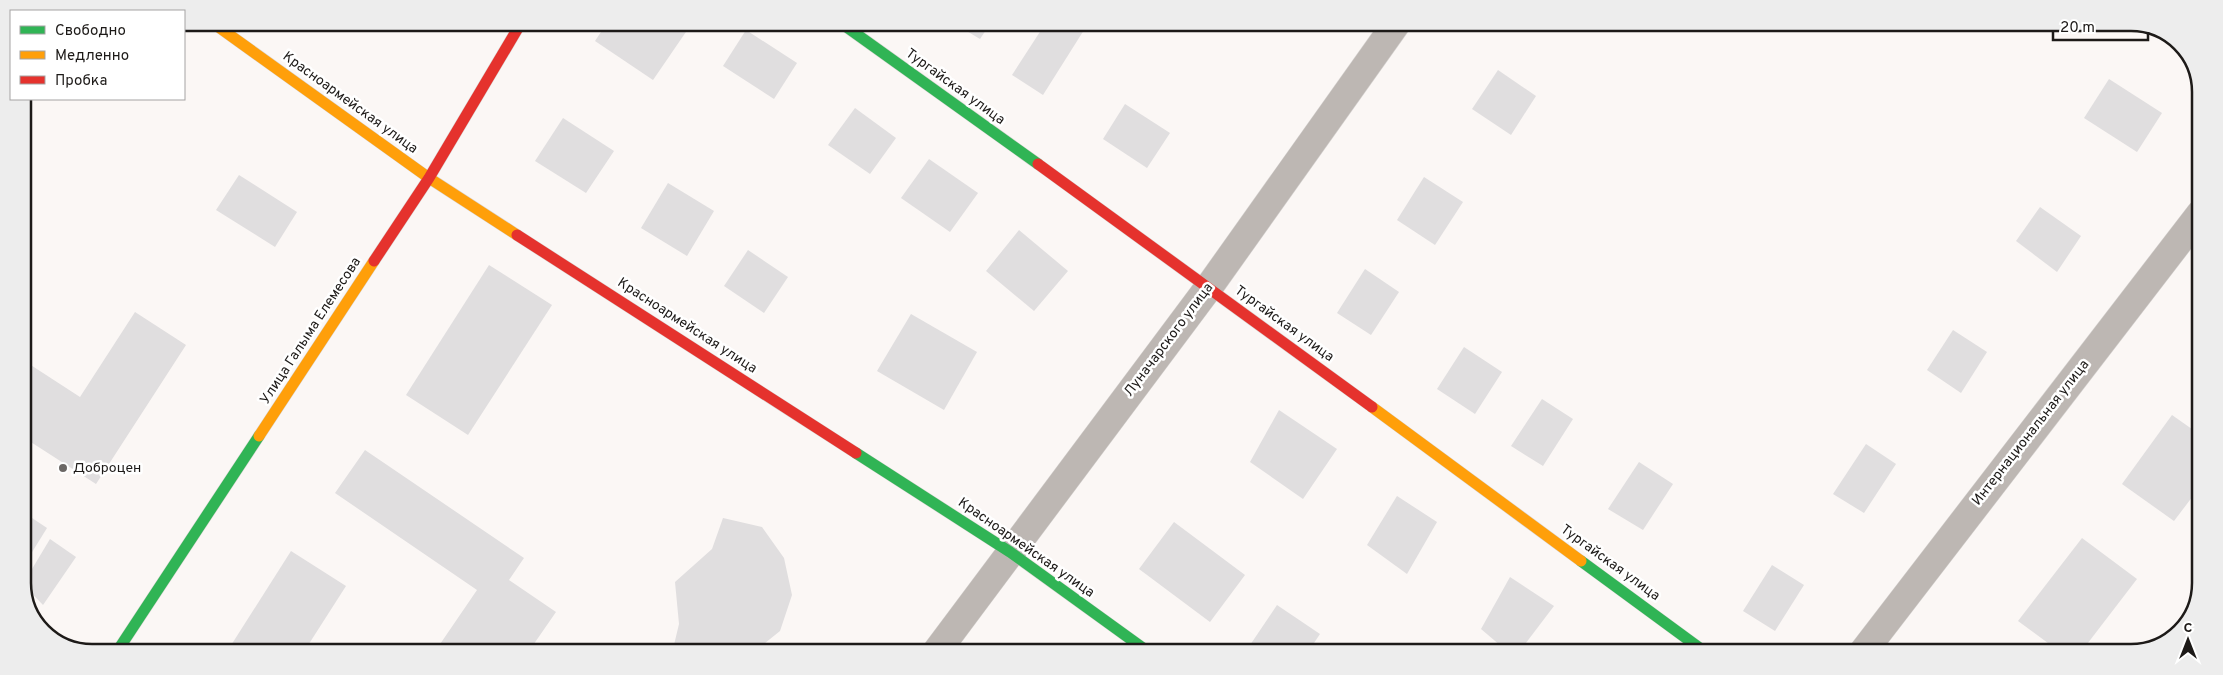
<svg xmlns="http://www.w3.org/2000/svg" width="2223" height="675" font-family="Overpass,sans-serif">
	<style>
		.building { fill: #e0dedf }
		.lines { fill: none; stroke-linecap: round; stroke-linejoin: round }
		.street-casing { stroke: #d7d4d2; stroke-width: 29 }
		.fast-casing { stroke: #d7d4d2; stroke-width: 12 }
		.slow-casing { stroke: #d7d4d2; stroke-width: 12 }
		.jam-casing { stroke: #d7d4d2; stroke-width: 12 }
		.street { stroke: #bdb7b3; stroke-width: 28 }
		.fast { stroke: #30b455; stroke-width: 11 }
		.slow { stroke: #ff9f0a; stroke-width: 11 }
		.jam { stroke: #e5322d; stroke-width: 11 }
		.poi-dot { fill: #6b6765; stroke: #fff; stroke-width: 2 }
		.labels { text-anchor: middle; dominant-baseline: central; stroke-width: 5; stroke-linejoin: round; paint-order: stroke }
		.street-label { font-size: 14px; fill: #1d1a18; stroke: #fff }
		.poi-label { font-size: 14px; fill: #1d1a18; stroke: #fff; text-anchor: start }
		.rim { fill: none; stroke: #1d1a18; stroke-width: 2.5 }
	</style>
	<rect width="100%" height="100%" fill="#fbf7f5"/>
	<!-- building -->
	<g class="building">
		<path d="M607 23H679L688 29 653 80 595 41Z"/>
		<path d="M955 24H990L980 39Z"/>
		<path d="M1045 24H1074L1084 30 1043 95 1012 75Z"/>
		<path d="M746 30 797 63 774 99 723 66Z"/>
		<path d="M1498 70 1536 96 1511 135 1472 109Z"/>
		<path d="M2109 79 2162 113 2137 152 2084 118Z"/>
		<path d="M1125 104 1170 133 1147 168 1103 139Z"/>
		<path d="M855 108 896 138 870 174 828 145Z"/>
		<path d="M563 118 614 151 586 193 535 161Z"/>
		<path d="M929 159 978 193 950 232 901 198Z"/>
		<path d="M239 175 297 212 275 247 216 210Z"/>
		<path d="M1424 177 1463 202 1435 245 1397 220Z"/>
		<path d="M668 183 714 211 687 256 641 228Z"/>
		<path d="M2040 207 2081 236 2057 272 2016 241Z"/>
		<path d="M1019 230 1068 271 1034 311 986 271Z"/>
		<path d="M748 250 788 277 764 313 724 286Z"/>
		<path d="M489 265 552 305 468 435 406 395Z"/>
		<path d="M1365 269 1399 292 1371 335 1337 313Z"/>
		<path d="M135 312 186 345 96 484 23 437V360L80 397Z"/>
		<path d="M911 314 977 352 944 410 877 371Z"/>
		<path d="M1953 330 1987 352 1961 393 1927 370Z"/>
		<path d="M1464 347 1502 372 1475 414 1437 389Z"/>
		<path d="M1542 399 1573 419 1543 466 1511 446Z"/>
		<path d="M1279 410 1337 449 1303 499 1250 462Z"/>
		<path d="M2172 415 2199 434V488L2174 521 2122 484Z"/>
		<path d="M1866 444 1896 464 1864 513 1833 494Z"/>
		<path d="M365 450 524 558 509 580 556 612 529 651 436 650 477 590 335 493Z"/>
		<path d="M1639 462 1673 484 1643 530 1608 509Z"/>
		<path d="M1397 496 1437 522 1407 574 1367 545Z"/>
		<path d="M23 512 47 528 29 557 23 553Z"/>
		<path d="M723 518 762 527 784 558 792 595 780 631 755 651H680L673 649 679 624 675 582 712 549Z"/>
		<path d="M1174 522 1245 575 1210 622 1139 569Z"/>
		<path d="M2082 538 2137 579 2081 652H2060L2018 621Z"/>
		<path d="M50 539 76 557 43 605 23 584Z"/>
		<path d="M291 551 346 586 305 650H228Z"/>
		<path d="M1772 565 1804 585 1775 631 1743 611Z"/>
		<path d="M1510 577 1554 606 1519 652H1508L1481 629Z"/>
		<path d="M1277 605 1320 634 1308 652 1246 651Z"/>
	</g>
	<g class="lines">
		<defs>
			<g id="street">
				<path d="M937 651 1209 287 1396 24"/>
				<path d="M1863 652 2200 214"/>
			</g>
			<g id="fast">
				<path d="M841 23 1038 164"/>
				<path d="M856 453 1010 552 1147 651"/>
				<path d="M1581 561 1705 652"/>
				<path d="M118 650 259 436"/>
			</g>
			<g id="slow">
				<path d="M213 23 429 178 517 235"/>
				<path d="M1372 407 1581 561"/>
				<path d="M259 436 374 261"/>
			</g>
			<g id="jam">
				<path d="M1038 164 1372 407"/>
				<path d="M517 235 856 453"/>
				<path d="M374 261 429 178 521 23"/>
			</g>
		</defs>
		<!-- street casing -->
		<use href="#street" class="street-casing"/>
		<!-- fast casing -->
		<use href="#fast" class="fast-casing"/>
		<!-- slow casing -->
		<use href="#slow" class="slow-casing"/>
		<!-- jam casing -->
		<use href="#jam" class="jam-casing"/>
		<!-- street -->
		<use href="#street" class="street"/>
		<!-- fast -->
		<use href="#fast" class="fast"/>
		<!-- slow -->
		<use href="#slow" class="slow"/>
		<!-- jam -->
		<use href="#jam" class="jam"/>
	</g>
	<!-- markers -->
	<circle class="poi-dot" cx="63" cy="468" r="5"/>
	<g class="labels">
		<!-- street labels -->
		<g class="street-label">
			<text transform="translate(955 87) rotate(36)">Тургайская улица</text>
			<text transform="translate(350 103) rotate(36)">Красноармейская улица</text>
			<text transform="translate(1284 324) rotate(36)">Тургайская улица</text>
			<text transform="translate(687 326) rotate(33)">Красноармейская улица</text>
			<text transform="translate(311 331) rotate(-57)">Улица Галыма Елемесова</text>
			<text transform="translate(1169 340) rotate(-53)">Луначарского улица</text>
			<text transform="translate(2031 433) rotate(-52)">Интернациональная улица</text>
			<text transform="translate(1026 548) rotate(35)">Красноармейская улица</text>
			<text transform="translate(1610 563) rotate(36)">Тургайская улица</text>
		</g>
		<!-- poi labels -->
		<g class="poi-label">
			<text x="73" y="468">Доброцен</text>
		</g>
	</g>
	<!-- crop -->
	<path d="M0 0H2223V675H0ZM92 31H2131A61 61 0 0 1 2192 92V583A61 61 0 0 1 2131 644H92A61 61 0 0 1 31 583V92A61 61 0 0 1 92 31Z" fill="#ededed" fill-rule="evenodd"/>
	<path class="rim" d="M92 31H2131A61 61 0 0 1 2192 92V583A61 61 0 0 1 2131 644H92A61 61 0 0 1 31 583V92A61 61 0 0 1 92 31Z"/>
	<!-- legend -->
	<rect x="10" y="10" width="175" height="90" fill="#ffffff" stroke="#a5a3a3"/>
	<rect x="20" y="26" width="25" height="8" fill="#30b455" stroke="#a5a3a3"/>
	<text x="55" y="35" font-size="15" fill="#1d1a18">Свободно</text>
	<rect x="20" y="51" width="25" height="8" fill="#ff9f0a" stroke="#a5a3a3"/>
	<text x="55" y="60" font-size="15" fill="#1d1a18">Медленно</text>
	<rect x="20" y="76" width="25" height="8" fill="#e5322d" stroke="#a5a3a3"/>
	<text x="55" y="85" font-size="15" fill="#1d1a18">Пробка</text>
	<!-- north arrow -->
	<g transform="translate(2188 640)" stroke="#ffffff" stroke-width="4" paint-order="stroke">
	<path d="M0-4L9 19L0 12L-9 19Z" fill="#1d1a18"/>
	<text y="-8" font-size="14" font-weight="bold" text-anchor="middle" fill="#1d1a18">С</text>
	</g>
	<!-- scale -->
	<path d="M2053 32v8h95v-8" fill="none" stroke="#1d1a18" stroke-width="2.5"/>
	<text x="2060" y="32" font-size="15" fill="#1d1a18" stroke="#ffffff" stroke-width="4" paint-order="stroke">20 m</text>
</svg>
